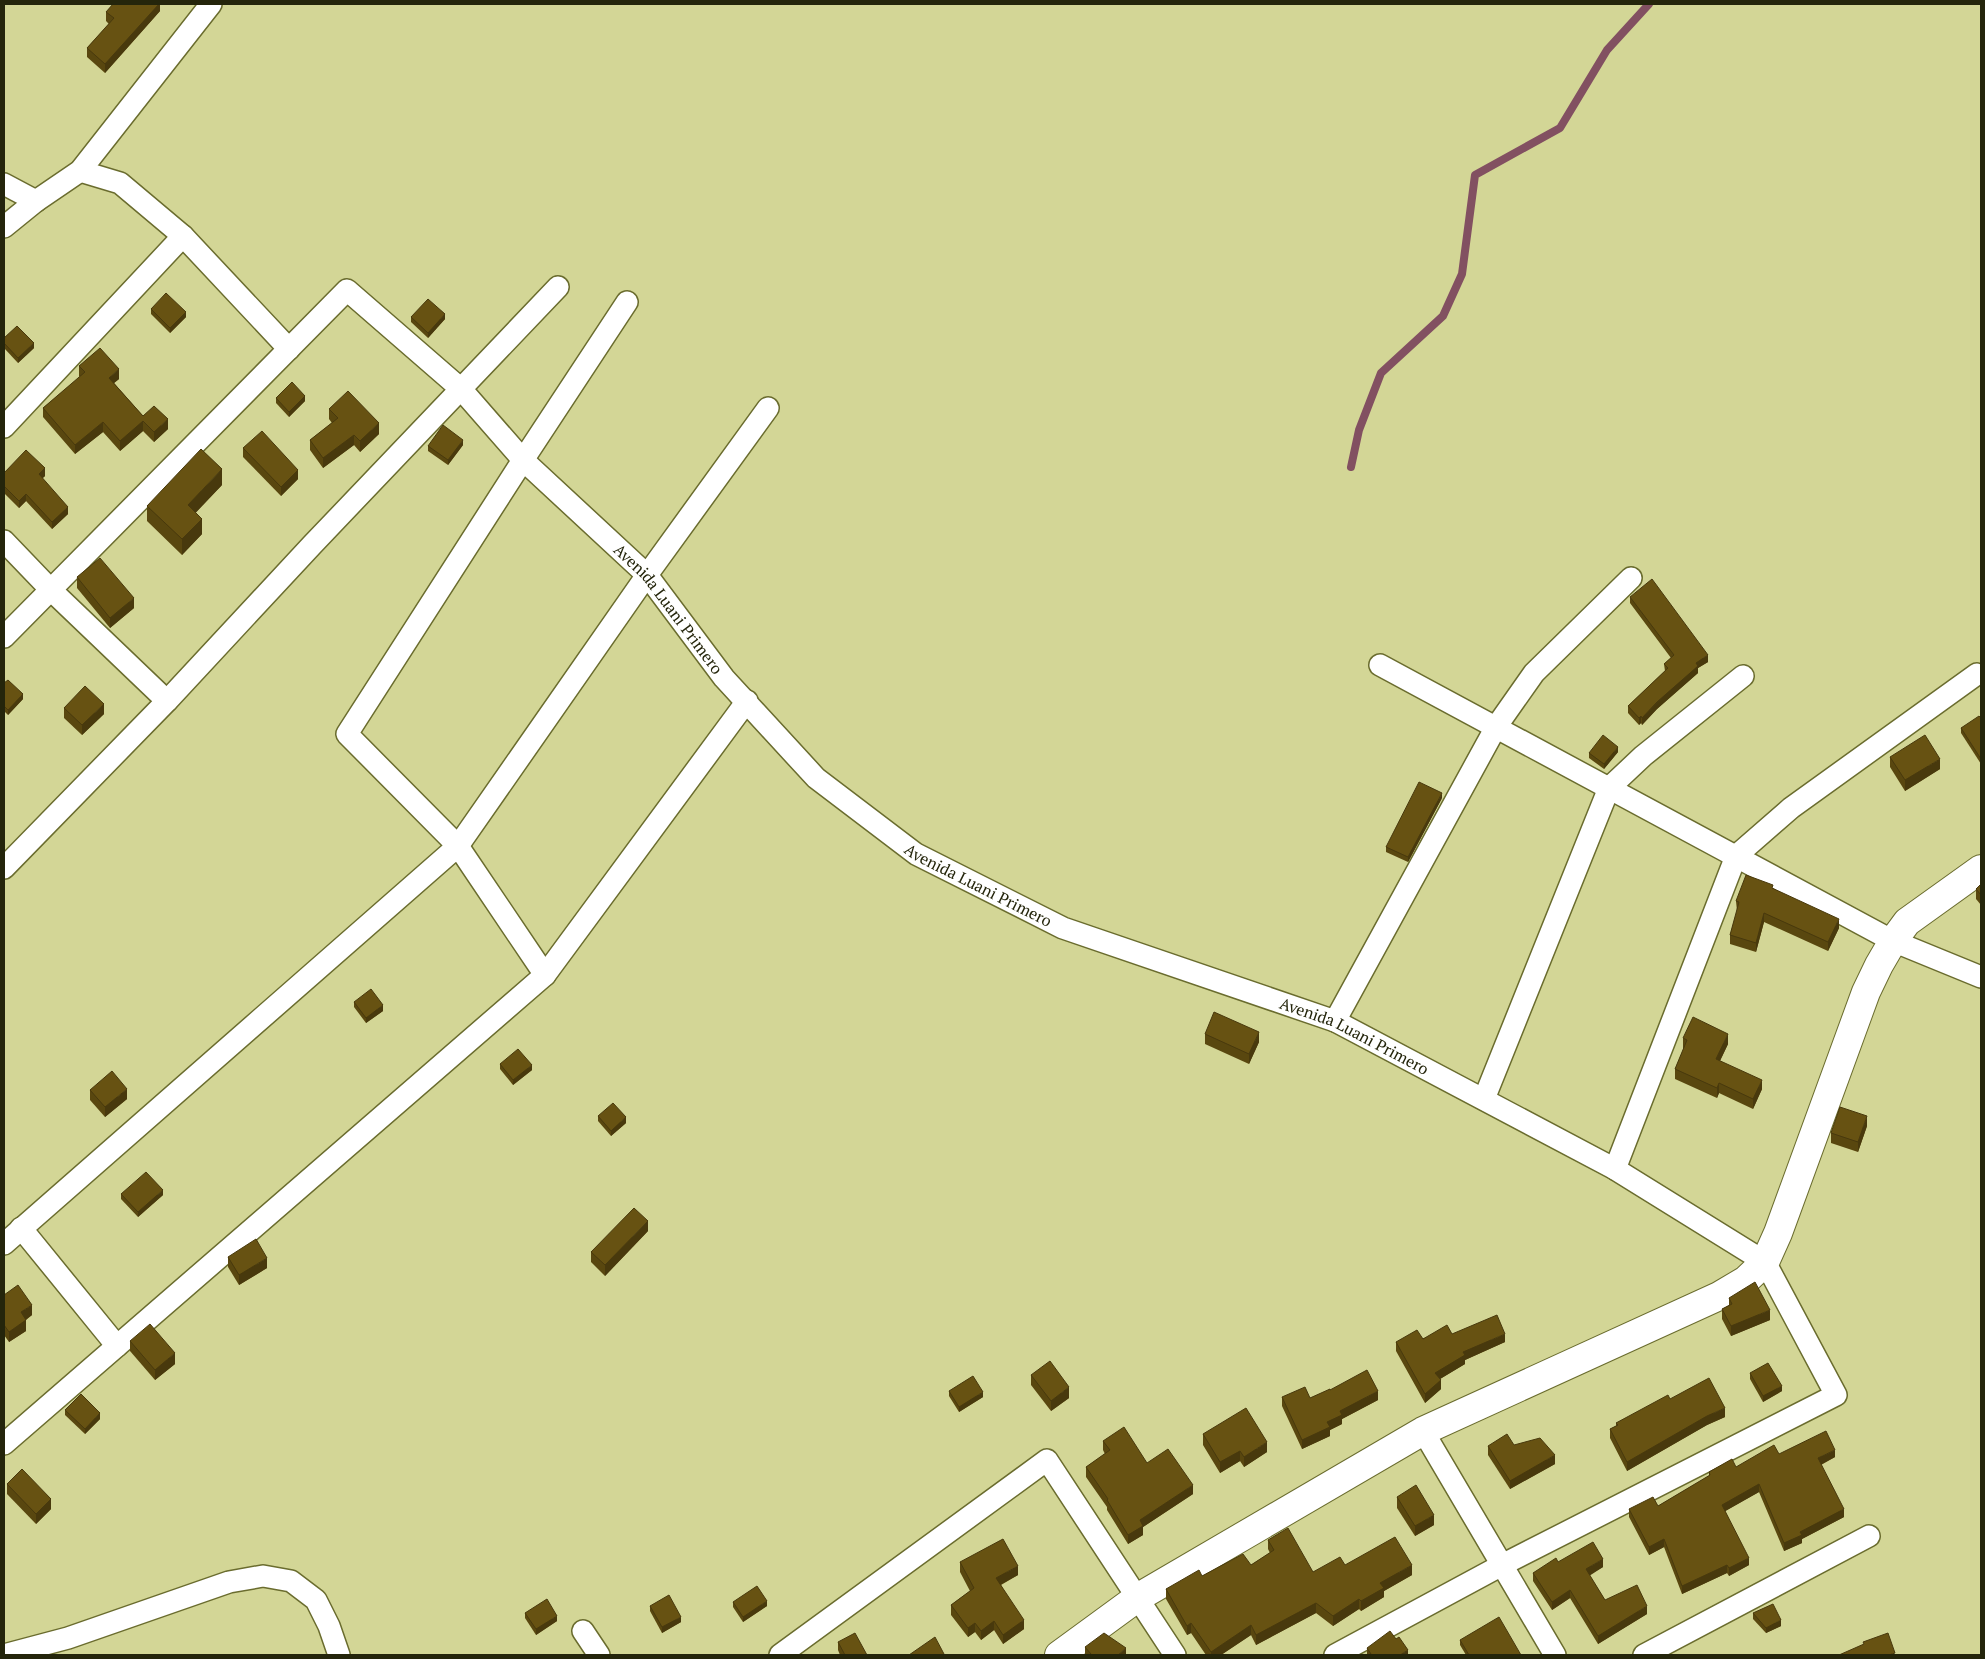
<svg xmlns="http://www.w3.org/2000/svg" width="1985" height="1659" font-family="'PT Serif',serif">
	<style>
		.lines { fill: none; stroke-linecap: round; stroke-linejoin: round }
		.stream { stroke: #825061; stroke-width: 8 }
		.minor-casing { stroke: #6a6c2e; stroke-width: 24 }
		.tertiary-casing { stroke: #6a6c2e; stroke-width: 30 }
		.minor { stroke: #fff; stroke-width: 21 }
		.tertiary { stroke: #fff; stroke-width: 28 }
		.wall { fill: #59470f }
		.shaded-wall { fill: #48390d }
		.building { fill: #675212; stroke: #48390d }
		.labels { text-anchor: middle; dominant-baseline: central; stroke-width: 5; stroke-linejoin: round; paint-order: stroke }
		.street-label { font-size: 16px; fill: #24250b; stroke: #d3d696 }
	</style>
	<rect width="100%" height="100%" fill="#d3d696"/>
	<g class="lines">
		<!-- stream -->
		<path class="stream" d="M1351 467 1359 430 1381 373 1443 316 1462 274 1475 175 1560 128 1607 50 1649 4"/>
		<defs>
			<g id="minor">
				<path d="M80 171 120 183 183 236 289 349"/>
				<path d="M4 184 36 201"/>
				<path d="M4 227 36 201 80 171 211 4"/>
				<path d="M4 427 183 236"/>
				<path d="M4 541 51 590 167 701"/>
				<path id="s1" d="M4 637 347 290 461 389 523 460 647 575 724 678 816 778 916 854 1063 928 1335 1021 1615 1169 1765 1262 1836 1395 1502 1565 1335 1655"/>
				<path d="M1380 665 1893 941 1981 977"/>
				<path d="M4 868 167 701 312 545 558 287"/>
				<path d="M545 975 458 846 347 734 523 460 627 302"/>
				<path d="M1335 1021 1496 727 1534 673 1631 578"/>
				<path d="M1484 1099 1609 788 1643 756 1743 676"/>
				<path d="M1615 1169 1736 856 1791 808 1977 674"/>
				<path d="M21 1228 117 1346"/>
				<path d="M4 1244 458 846 647 575 768 408"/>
				<path d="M1423 1431 1555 1655"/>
				<path d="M4 1444 545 975 747 701"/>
				<path d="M583 1631 599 1655"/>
				<path d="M4 1655 68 1638 229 1582 263 1576 291 1581 316 1600 329 1626 339 1655"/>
				<path d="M780 1655 1047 1460 1175 1655"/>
				<path d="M1644 1655 1869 1536"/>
			</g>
			<path id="tertiary" d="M1059 1655 1137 1598 1423 1431 1719 1296 1746 1280 1765 1262 1778 1233 1866 992 1879 965 1893 941 1907 922 1981 869"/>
		</defs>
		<!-- minor casing -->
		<use href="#minor" class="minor-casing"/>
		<!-- tertiary casing -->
		<use href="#tertiary" class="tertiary-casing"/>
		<!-- minor -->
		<use href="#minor" class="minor"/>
		<!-- tertiary -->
		<use href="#tertiary" class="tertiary"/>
	</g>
	<!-- wall -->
	<g class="wall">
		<path d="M160 4V11L105 73 87 57V48L109 24 106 21V12Z"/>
		<path d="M151 309 186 317 170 333 151 314Z"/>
		<path d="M411 317 445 319 428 338 411 322Z"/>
		<path d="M4 338 34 348 18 363 4 348Z"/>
		<path d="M79 366 119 379 114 383 143 416 168 429 154 442 143 431 120 451 103 432 75 454 43 417V408L80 377 79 376Z"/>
		<path d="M276 398 305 401 289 417 276 403Z"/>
		<path d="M329 409 379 434 360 452 354 445 323 468 310 450V440L332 423 329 419Z"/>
		<path d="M463 445 448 465 428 451V446Z"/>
		<path d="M243 448 298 479 281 496 243 457Z"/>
		<path d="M4 473 45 476 42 478 68 514 52 529 26 501 19 508 4 493Z"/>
		<path d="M222 485 195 513 202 534 182 555 147 521V506Z"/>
		<path d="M77 577 134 608 110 628 77 588Z"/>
		<path d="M1630 597 1708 662 1698 668V673L1657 709 1642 725 1641 723 1639 725 1628 713V706L1665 671 1664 664 1671 658 1630 603Z"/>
		<path d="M4 683 23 699 8 715 4 711Z"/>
		<path d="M64 708 104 714 82 735 64 718Z"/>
		<path d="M1981 718V764L1961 733V728Z"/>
		<path d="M1618 752 1604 769 1589 758V753Z"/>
		<path d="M1890 757 1940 769 1905 791 1890 767Z"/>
		<path d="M1442 798 1408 862 1386 852V847Z"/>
		<path d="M1981 884V905L1976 899V889Z"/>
		<path d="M1773 888 1839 928 1828 951 1764 922 1756 952 1730 944V935L1737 911 1736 901Z"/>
		<path d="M354 1002 383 1011 366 1023 354 1007Z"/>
		<path d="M1205 1034 1259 1042 1249 1064 1205 1044Z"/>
		<path d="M1683 1038 1728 1044 1720 1061 1762 1089 1753 1109 1719 1093 1717 1098 1675 1079V1069L1684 1048H1683Z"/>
		<path d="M500 1064 532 1070 513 1085 500 1069Z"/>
		<path d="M90 1090 127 1099 105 1117 90 1100Z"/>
		<path d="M598 1116 626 1123 611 1136 598 1121Z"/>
		<path d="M1867 1126 1858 1152 1831 1143V1133Z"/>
		<path d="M121 1194 163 1195 138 1217 121 1199Z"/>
		<path d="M648 1231 605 1276 591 1262V1252Z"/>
		<path d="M228 1257 267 1268 239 1285 228 1267Z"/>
		<path d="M4 1295 32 1315 26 1320V1331L9 1342 4 1335Z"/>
		<path d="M1729 1298 1770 1320 1731 1336 1722 1319V1309L1729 1305Z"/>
		<path d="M1452 1334 1505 1342 1465 1360V1364L1440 1379 1441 1389 1425 1403 1396 1351V1342Z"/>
		<path d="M130 1341 175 1364 155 1380 130 1351Z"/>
		<path d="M1750 1373 1782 1391 1763 1402 1750 1379Z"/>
		<path d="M1031 1375 1069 1398 1051 1411 1031 1385Z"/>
		<path d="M1330 1390 1378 1400 1342 1419V1424L1330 1430V1436L1302 1449 1282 1406V1397L1310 1398Z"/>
		<path d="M949 1391 983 1397 959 1412 949 1396Z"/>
		<path d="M1670 1399 1725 1417 1707 1425 1627 1471 1610 1438V1429L1616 1426V1423Z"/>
		<path d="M65 1410 100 1419 85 1434 65 1415Z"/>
		<path d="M1203 1434 1267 1452 1244 1467 1240 1461 1220 1473 1203 1445Z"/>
		<path d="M1103 1441 1147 1463 1193 1494 1143 1527V1535L1128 1544 1107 1510V1507L1086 1477V1467L1105 1454 1103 1450Z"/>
		<path d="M1514 1445 1555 1464 1510 1489 1488 1455V1446Z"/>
		<path d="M1779 1454 1835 1457 1821 1465 1844 1517 1802 1539V1543L1784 1551 1759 1492 1725 1511 1749 1565 1729 1576 1727 1573 1682 1594 1664 1547 1649 1555 1629 1517V1509L1658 1506 1709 1476V1472L1736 1467Z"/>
		<path d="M7 1484 51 1509 36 1524 7 1494Z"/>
		<path d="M1397 1497 1434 1525 1415 1536 1397 1508Z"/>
		<path d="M1268 1540 1313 1572 1345 1565 1412 1575 1384 1591V1597L1361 1611 1359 1609 1333 1626 1316 1613 1256 1645 1251 1635 1221 1655H1206L1191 1633 1187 1635 1166 1599V1589L1202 1576 1251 1565 1270 1553 1268 1549Z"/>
		<path d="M960 1562 1018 1575 1001 1585 1024 1629 1003 1644 994 1630 981 1640 975 1632 968 1637 951 1615V1605L970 1591 960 1572Z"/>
		<path d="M1558 1562 1603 1567 1589 1575 1605 1600 1647 1614 1598 1644 1570 1598 1552 1610 1533 1581V1573Z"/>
		<path d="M733 1602 767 1606 743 1622 733 1607Z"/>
		<path d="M650 1606 681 1622 662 1633 650 1611Z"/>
		<path d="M525 1613 557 1621 536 1635 525 1618Z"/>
		<path d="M1753 1613 1781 1626 1766 1633 1753 1619Z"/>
		<path d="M1460 1640 1521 1655H1466L1460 1645Z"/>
		<path d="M838 1642 867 1655H840L838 1650Z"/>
		<path d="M1085 1647 1126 1655H1085Z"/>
		<path d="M1367 1648 1408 1655H1367Z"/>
	</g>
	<!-- shaded-wall -->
	<g class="shaded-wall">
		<path d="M159 4H160V11L105 73V64Z"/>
		<path d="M186 312V317L170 333V328Z"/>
		<path d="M445 314V319L428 338V333Z"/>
		<path d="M34 343V348L18 363V358Z"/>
		<path d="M119 369V379L109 387V378Z"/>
		<path d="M305 396V401L289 417V412Z"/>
		<path d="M168 419V429L154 442V432Z"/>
		<path d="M143 421V431L120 451V441Z"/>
		<path d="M103 422V432L75 454V445Z"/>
		<path d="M379 423V434L360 452V441Z"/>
		<path d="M354 435V445L323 468V458Z"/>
		<path d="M463 440V445L448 465V460Z"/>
		<path d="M45 468V476L39 482V474Z"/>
		<path d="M222 469V485L188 521V505Z"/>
		<path d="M298 470V479L281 496V487Z"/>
		<path d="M26 494V501L19 508V501Z"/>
		<path d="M68 507V514L52 529V522Z"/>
		<path d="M202 519V534L182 555V539Z"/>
		<path d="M134 598V608L110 628V618Z"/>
		<path d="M1708 655V662L1698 668V673L1657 709 1642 725V718L1696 663Z"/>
		<path d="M23 694V699L8 715V710Z"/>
		<path d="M104 704V714L82 735V725Z"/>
		<path d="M1641 716V723L1639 725V718Z"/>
		<path d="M1618 747V752L1604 769V764Z"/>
		<path d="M1940 759V769L1905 791V780Z"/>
		<path d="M1442 793V798L1408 862V857Z"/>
		<path d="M1764 913V922L1756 952V943Z"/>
		<path d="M1839 919V928L1828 951V942Z"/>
		<path d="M383 1005V1011L366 1023V1018Z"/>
		<path d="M1259 1032V1042L1249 1064V1054Z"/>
		<path d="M1728 1034V1044L1716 1069V1059Z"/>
		<path d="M532 1065V1070L513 1085V1080Z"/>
		<path d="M1762 1080V1089L1753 1109V1099Z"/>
		<path d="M1719 1083V1093L1717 1098V1088Z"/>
		<path d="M127 1089V1099L105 1117V1107Z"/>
		<path d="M1867 1116V1126L1858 1152V1142Z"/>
		<path d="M626 1117V1123L611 1136V1131Z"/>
		<path d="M163 1190V1195L138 1217V1212Z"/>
		<path d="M648 1221V1231L605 1276V1265Z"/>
		<path d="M267 1258V1268L239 1285V1275Z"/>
		<path d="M32 1305V1315L21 1323V1312Z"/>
		<path d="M1770 1310V1320L1731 1336V1326Z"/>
		<path d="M26 1320V1331L9 1342V1332Z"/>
		<path d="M1505 1334V1342L1465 1360V1364L1435 1382V1373L1463 1352Z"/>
		<path d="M175 1353V1364L155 1380V1370Z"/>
		<path d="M1441 1380V1389L1425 1403V1394Z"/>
		<path d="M1782 1386V1391L1763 1402V1396Z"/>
		<path d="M1069 1387V1398L1051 1411V1401Z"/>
		<path d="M1378 1391V1400L1342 1419V1424L1330 1430V1436L1302 1449V1440L1327 1422 1340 1411Z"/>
		<path d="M983 1392V1397L959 1412V1407Z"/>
		<path d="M1725 1408V1417L1707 1425 1627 1471V1462L1707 1416Z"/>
		<path d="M100 1413V1419L85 1434V1429Z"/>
		<path d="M1267 1442V1452L1244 1467V1457Z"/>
		<path d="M1835 1450V1457L1818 1466V1458Z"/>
		<path d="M1240 1451V1461L1220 1473V1462Z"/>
		<path d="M1555 1455V1464L1510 1489V1481Z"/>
		<path d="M1759 1484V1492L1722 1513V1505Z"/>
		<path d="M1193 1485V1494L1143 1527V1535L1128 1544V1535L1140 1520Z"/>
		<path d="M51 1499V1509L36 1524V1514Z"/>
		<path d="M1844 1509V1517L1802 1539V1543L1784 1551V1543L1800 1532Z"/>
		<path d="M1434 1515V1525L1415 1536V1526Z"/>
		<path d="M1664 1539V1547L1649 1555V1547Z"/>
		<path d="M1749 1558V1565L1729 1576V1568Z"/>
		<path d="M1603 1559V1567L1586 1578V1569Z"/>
		<path d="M1412 1565V1575L1384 1591V1597L1361 1611V1601L1380 1583Z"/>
		<path d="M1727 1565V1573L1682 1594V1586Z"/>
		<path d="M1018 1566V1575L996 1587V1578Z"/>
		<path d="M1570 1590V1598L1552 1610V1602Z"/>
		<path d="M1359 1599V1609L1333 1626V1616Z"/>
		<path d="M767 1601V1606L743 1622V1617Z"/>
		<path d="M1316 1603V1613L1256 1645V1635Z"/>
		<path d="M1647 1606V1614L1598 1644V1636Z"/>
		<path d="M557 1616V1621L536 1635V1629Z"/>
		<path d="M681 1617V1622L662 1633V1627Z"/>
		<path d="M1024 1620V1629L1003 1644V1635Z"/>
		<path d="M1781 1620V1626L1766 1633V1628Z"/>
		<path d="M994 1621V1630L981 1640V1631Z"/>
		<path d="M975 1623V1632L968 1637V1628Z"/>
		<path d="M1191 1623V1633L1187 1635V1626Z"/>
		<path d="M1251 1625V1635L1221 1655H1211V1652Z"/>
		<path d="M1126 1648V1655H1118Z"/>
		<path d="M1408 1650V1655H1400Z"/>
	</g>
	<!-- building -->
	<g class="building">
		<path d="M113 4H159L105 64 87 48 114 18 106 12Z"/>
		<path d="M166 293 186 312 170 328 151 309Z"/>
		<path d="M428 299 445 314 428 333 411 317Z"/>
		<path d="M17 326 34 343 18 358 4 343V338Z"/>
		<path d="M100 348 119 369 109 378 143 416 154 406 168 419 154 432 143 421 120 441 103 422 75 445 43 408 85 372 79 366Z"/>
		<path d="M292 382 305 396 289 412 276 398Z"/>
		<path d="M348 391 379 423 360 441 354 435 323 458 310 440 338 418 329 409Z"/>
		<path d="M443 425 463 440 448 460 428 446Z"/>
		<path d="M262 431 298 470 281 487 243 448Z"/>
		<path d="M201 449 222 469 188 505 202 519 182 539 147 506Z"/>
		<path d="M26 450 45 468 39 474 68 507 52 522 26 494 19 501 4 486V473Z"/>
		<path d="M100 558 134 598 110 618 77 577Z"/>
		<path d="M1652 579 1708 655 1696 663 1698 666 1657 702 1642 718 1641 716 1639 718 1628 706 1668 668 1664 664 1674 655 1630 597Z"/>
		<path d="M8 680 23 694 8 710 4 706V683Z"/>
		<path d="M85 686 104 704 82 725 64 708Z"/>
		<path d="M1979 716 1981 718V759L1961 728Z"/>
		<path d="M1603 735 1618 747 1604 764 1589 753Z"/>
		<path d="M1925 735 1940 759 1905 780 1890 757Z"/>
		<path d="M1419 782 1442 793 1408 857 1386 847Z"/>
		<path d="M1746 875 1773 885 1772 888 1839 919 1828 942 1764 913 1756 943 1730 935 1739 902 1736 901Z"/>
		<path d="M1981 884V895L1976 889Z"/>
		<path d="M371 989 383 1005 366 1018 354 1002Z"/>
		<path d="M1214 1012 1259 1032 1249 1054 1205 1034Z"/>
		<path d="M1693 1017 1728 1034 1716 1059 1762 1080 1753 1099 1719 1083 1717 1088 1675 1069 1687 1040 1683 1038Z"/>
		<path d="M518 1049 532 1065 513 1080 500 1064Z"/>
		<path d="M112 1071 127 1089 105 1107 90 1090Z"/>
		<path d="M613 1103 626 1117 611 1131 598 1116Z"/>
		<path d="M1840 1107 1867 1116 1858 1142 1831 1133Z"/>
		<path d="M146 1172 163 1190 138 1212 121 1194Z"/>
		<path d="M634 1208 648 1221 605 1265 591 1252Z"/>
		<path d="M256 1239 267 1258 239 1275 228 1257Z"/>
		<path d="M1755 1282 1770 1310 1731 1326 1722 1309 1732 1304 1729 1298Z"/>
		<path d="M18 1285 32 1305 21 1312 26 1320 9 1332 4 1325V1295Z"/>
		<path d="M1497 1315 1505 1334 1463 1352 1465 1355 1435 1373 1441 1380 1425 1394 1396 1342 1417 1330 1423 1339 1447 1325 1452 1334Z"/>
		<path d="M150 1324 175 1353 155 1370 130 1341Z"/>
		<path d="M1050 1361 1069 1387 1051 1401 1031 1375Z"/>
		<path d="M1768 1363 1782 1386 1763 1396 1750 1373Z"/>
		<path d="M1367 1370 1378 1391 1340 1411 1342 1415 1327 1422 1330 1427 1302 1440 1282 1397 1305 1387 1310 1398 1330 1389V1390Z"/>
		<path d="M973 1376 983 1392 959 1407 949 1391Z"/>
		<path d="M1709 1378 1725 1408 1707 1416 1627 1462 1610 1429 1618 1425 1616 1423 1668 1395 1670 1399Z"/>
		<path d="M81 1394 100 1413 85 1429 65 1410Z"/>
		<path d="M1246 1408 1267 1442 1244 1457 1240 1451 1220 1462 1203 1434Z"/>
		<path d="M1124 1427 1147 1463 1168 1449 1193 1485 1140 1520 1143 1526 1128 1535 1107 1500 1108 1499 1086 1467 1110 1450 1103 1441Z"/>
		<path d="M1826 1431 1835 1450 1818 1458 1844 1509 1800 1532 1802 1535 1784 1543 1759 1484 1722 1505 1749 1558 1729 1568 1727 1565 1682 1586 1664 1539 1649 1547 1629 1509 1653 1497 1658 1506 1710 1475 1709 1472 1732 1459 1736 1467 1774 1445 1779 1454Z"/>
		<path d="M1507 1434 1514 1445 1540 1438 1555 1455 1510 1481 1488 1446Z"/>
		<path d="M22 1469 51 1499 36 1514 7 1484Z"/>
		<path d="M1416 1485 1434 1515 1415 1526 1397 1497Z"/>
		<path d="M1288 1528 1313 1572 1340 1557 1345 1565 1395 1537 1412 1565 1380 1583 1384 1588 1361 1601 1359 1599 1333 1616 1316 1603 1256 1635 1251 1625 1211 1652 1191 1623 1187 1626 1166 1589 1199 1570 1202 1576 1243 1554 1251 1565 1274 1550 1268 1540Z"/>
		<path d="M1003 1539 1018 1566 996 1578 1024 1620 1003 1635 994 1621 981 1631 975 1623 968 1628 951 1605 974 1588 960 1562Z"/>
		<path d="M1593 1542 1603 1559 1586 1569 1605 1600 1637 1585 1647 1606 1598 1636 1570 1590 1552 1602 1533 1573 1556 1558 1558 1562Z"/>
		<path d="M757 1586 767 1601 743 1617 733 1602Z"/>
		<path d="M669 1595 681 1617 662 1627 650 1606Z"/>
		<path d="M547 1599 557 1616 536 1629 525 1613Z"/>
		<path d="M1773 1604 1781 1620 1766 1628 1753 1613Z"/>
		<path d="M1499 1617 1521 1655H1469L1460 1640Z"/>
		<path d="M1390 1631 1396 1639 1399 1637 1408 1650 1400 1655H1370L1371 1654 1367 1648Z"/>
		<path d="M855 1633 867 1655H845L838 1642Z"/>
		<path d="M1104 1633 1126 1648 1118 1655H1089L1091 1654 1085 1647Z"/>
		<path d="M1888 1633 1895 1653 1889 1655H1839L1864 1644 1863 1642Z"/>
		<path d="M935 1637 944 1654 943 1655H909Z"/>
	</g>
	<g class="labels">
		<!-- street labels -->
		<g class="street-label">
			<text stroke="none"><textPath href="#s1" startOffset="942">Avenida Luani Primero</textPath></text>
			<text stroke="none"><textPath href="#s1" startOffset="1362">Avenida Luani Primero</textPath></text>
			<text stroke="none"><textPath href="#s1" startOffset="1768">Avenida Luani Primero</textPath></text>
		</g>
	</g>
	<!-- border -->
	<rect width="1985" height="1659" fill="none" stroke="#24250b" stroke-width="10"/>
</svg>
